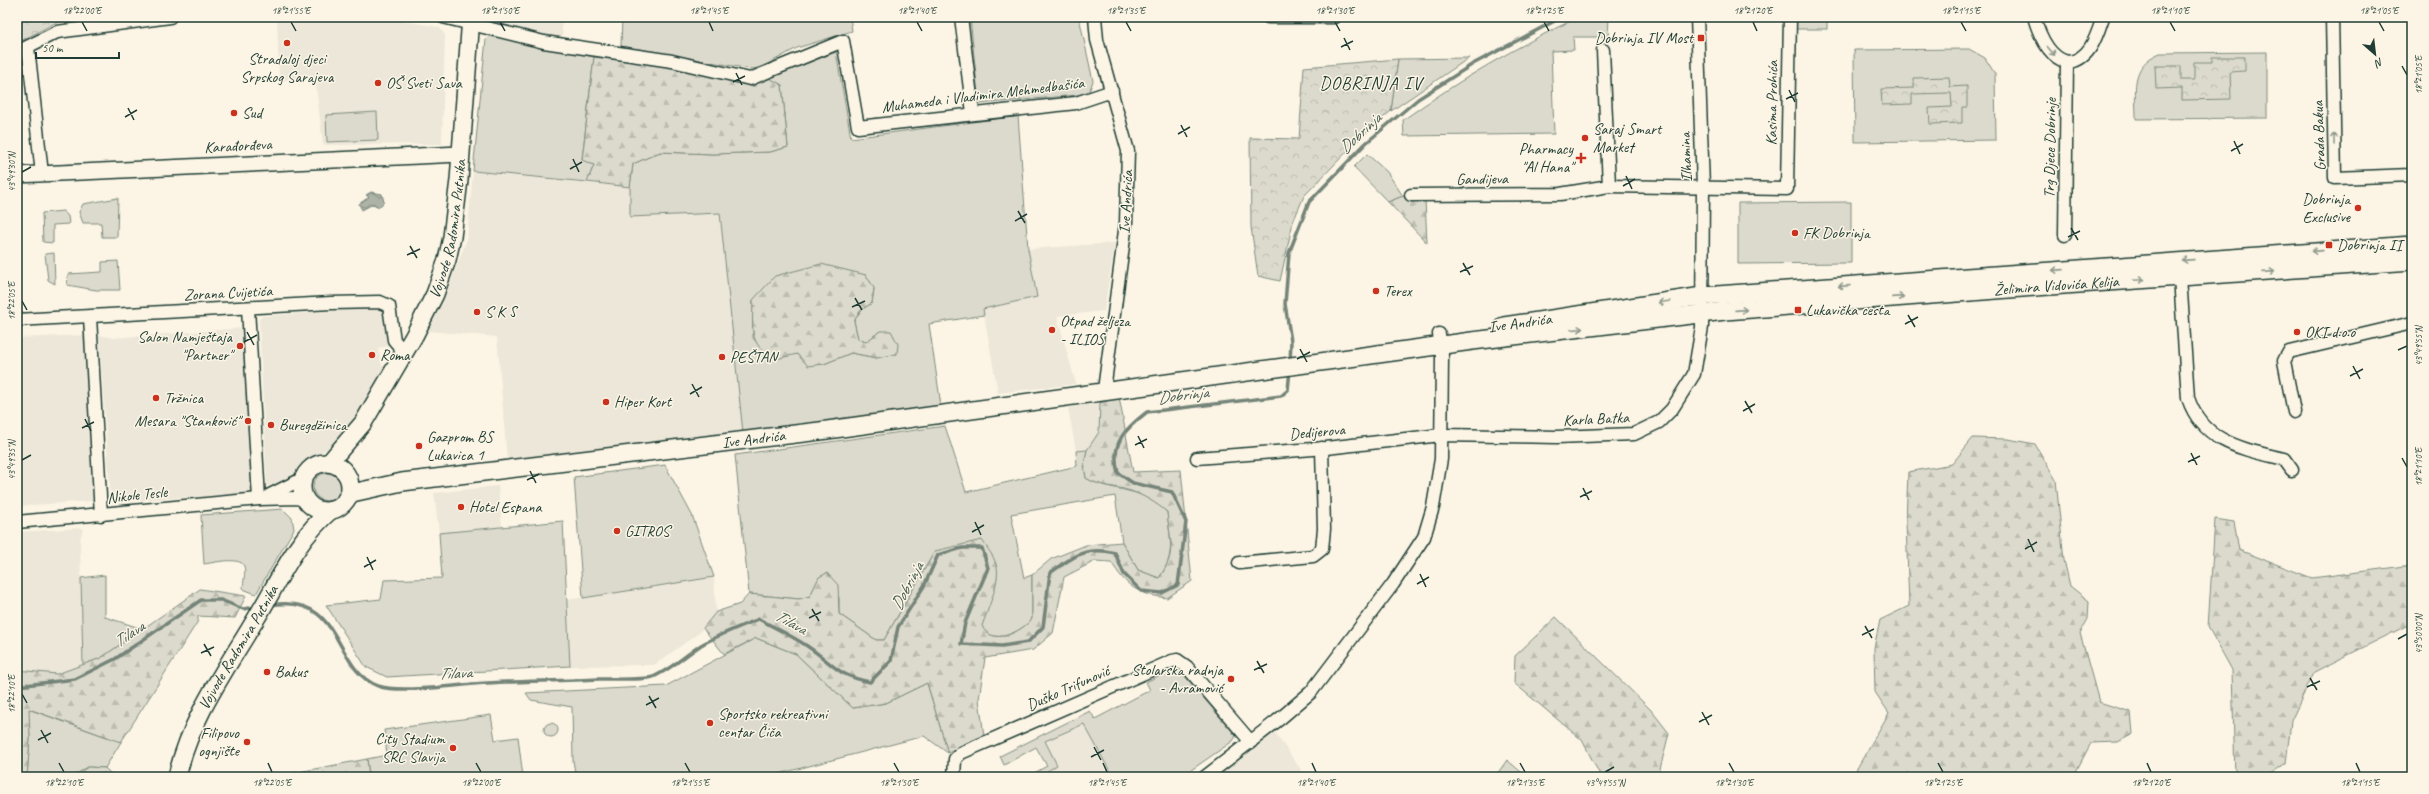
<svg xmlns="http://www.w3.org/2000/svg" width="2429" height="794" font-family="Caveat,sans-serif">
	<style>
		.built { fill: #ece7d8 }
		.grass { fill: #dcdacc; stroke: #7e8c80; fill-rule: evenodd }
		.forest { fill: url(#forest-firs); stroke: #7e8c80 }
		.park { fill: url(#park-crowns); stroke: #7e8c80 }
		.water { fill: url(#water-waves); stroke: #758479 }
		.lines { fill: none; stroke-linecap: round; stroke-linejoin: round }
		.stream { stroke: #758479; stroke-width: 3.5 }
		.minor-casing { stroke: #1f3d34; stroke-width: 15 }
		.tertiary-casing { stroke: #1f3d34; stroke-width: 18 }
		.secondary-casing { stroke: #1f3d34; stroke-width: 20 }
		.minor { stroke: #fcf5e5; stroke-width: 12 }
		.tertiary { stroke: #fcf5e5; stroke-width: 15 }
		.secondary { stroke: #fcf5e5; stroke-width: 17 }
		.oneway { stroke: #8e998c }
		.ticks { fill: none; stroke: #1f3d34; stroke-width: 1.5 }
		.poi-dot { fill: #c8321e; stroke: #fcf5e5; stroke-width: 1.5 }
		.labels { text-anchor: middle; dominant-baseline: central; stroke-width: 3; stroke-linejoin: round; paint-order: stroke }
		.poi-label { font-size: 16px; fill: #1f3d34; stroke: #fcf5e5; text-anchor: start }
		.street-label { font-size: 16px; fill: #1f3d34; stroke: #fcf5e5 }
		.water-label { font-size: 17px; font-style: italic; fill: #435a51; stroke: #fcf5e5 }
		.quarter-label { font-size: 18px; letter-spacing: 1px; fill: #1f3d34; stroke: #fcf5e5 }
		.neatline { fill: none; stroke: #1f3d34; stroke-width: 1.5 }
		.ticks-label { font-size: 10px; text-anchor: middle; fill: #1f3d34 }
	</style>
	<defs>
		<pattern id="forest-firs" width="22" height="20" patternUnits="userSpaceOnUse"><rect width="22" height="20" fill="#dcdacc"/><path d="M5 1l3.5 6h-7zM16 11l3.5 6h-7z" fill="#bcbcb0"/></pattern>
		<pattern id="park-crowns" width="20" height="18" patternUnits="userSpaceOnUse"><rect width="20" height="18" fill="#dcdacc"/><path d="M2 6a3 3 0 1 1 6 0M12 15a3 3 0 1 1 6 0" fill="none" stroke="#bcbcb0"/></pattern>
		<pattern id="water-waves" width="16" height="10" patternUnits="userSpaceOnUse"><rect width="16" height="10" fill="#aeb3a7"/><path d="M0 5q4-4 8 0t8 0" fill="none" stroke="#8d9389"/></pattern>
	</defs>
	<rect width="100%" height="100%" fill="#fcf5e5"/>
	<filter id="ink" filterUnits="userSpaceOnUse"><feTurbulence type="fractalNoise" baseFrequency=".025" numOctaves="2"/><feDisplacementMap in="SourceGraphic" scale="8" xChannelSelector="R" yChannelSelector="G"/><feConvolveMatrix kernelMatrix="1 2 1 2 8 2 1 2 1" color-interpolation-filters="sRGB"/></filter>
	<g filter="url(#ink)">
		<!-- built -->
		<g class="built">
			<path d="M277 17 385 18 439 27 445 35 442 144 323 145 316 86 308 79 279 80Z"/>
			<path d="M486 17H561L563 40 486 22Z"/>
			<path d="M473 171 630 187 631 217 720 213 743 433 507 460 497 337 428 331 448 289 467 239Z"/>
			<path d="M1115 243 1104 311 1057 316 1076 384 998 393 983 309 1037 297 1028 249Z"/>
			<path d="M382 307 386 312 389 346 378 348 382 366H388L363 409 347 433 333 446 304 461 294 474 282 483 267 486 259 319 263 316Z"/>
			<path d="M243 328 253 493 111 502 99 335 113 338Z"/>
			<path d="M85 335 93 501 17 506V338Z"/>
			<path d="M1100 403 1099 432 1087 450 1076 451 1068 408Z"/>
			<path d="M498 486 502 527 439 533 434 493Z"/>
			<path d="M83 528 80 540 83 665 57 674 17 670V532Z"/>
			<path d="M714 577 716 612 699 633 654 665 570 666 567 600Z"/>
			<path d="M1084 724 1236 736 1233 741 1181 777H1038L1057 765 1045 741Z"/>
			<path d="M1274 731 1306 777H1214Z"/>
		</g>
		<!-- grass -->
		<g class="grass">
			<path d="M622 17H850L852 31 797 48 760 68 750 69 621 46Z"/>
			<path d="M970 17H1079L1093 81 1089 92 1077 95 979 104Z"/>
			<path d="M1579 17H1678H1609L1608 37H1573L1574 50 1551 51 1554 134 1404 136 1403 120C1459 80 1517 46 1579 17Z"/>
			<rect x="1794" y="17" width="33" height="12"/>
			<path d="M490 35 594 57 582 159 594 165 587 182 473 171 486 39Z"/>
			<path d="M1969 49 1985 58 1995 74 1996 140 1855 142 1854 50Z"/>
			<path d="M836 52 851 138 1018 116 1028 249 1037 297 983 309 984 315 929 324 941 406 743 433 720 213 630 217V187L633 164 660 152 713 154 770 152 788 147 782 85 769 78ZM866 275 874 289 872 303 861 310 854 321 858 339 866 342 880 331 877 358 851 353 824 364 808 365 797 354H766L753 338V300Z"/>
			<path d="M2267 52V118L2136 119C2136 90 2129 66 2160 53Z"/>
			<path d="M1469 58 1391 111 1398 59Z"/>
			<path d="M377 112 378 140 327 142 326 115Z"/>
			<path d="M1367 154 1387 172 1403 196 1388 202 1354 167Z"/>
			<path d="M118 198 117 237H102L101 223H83L79 212 83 204Z"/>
			<path d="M1851 202V263L1738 264V203Z"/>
			<path d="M63 211 68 216 69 224 53 225V243L43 242 42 213Z"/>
			<path d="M54 253 55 284 48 280 45 254Z"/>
			<path d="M118 261 120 290H96L67 285 68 274 102 272V262Z"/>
			<path d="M945 426 966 492 1077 466 1076 451 1087 450 1084 465 1086 478C1099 486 1114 487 1128 491 1144 494 1155 502 1167 512 1170 540 1176 554 1159 578L1138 570 1122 542 1115 496 1011 514 1024 578 1032 575V619C1021 632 992 647 981 626L991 599 935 551 884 640H876L839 614V597L819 578 810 596 799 599 749 594 735 455Z"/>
			<path d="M665 465 692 515 714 577 583 598 574 477Z"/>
			<circle cx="327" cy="487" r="14"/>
			<path d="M283 509 292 518 294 529 256 594 243 589C243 583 246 572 244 566 240 556 212 563 204 564L201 515Z"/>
			<path d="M563 521 570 666 387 677 366 667 326 605 381 599 384 580 442 578 439 533Z"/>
			<path d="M105 575V617L143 629 101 658 83 665 81 578Z"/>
			<path d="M756 638 796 654 853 708 886 703 927 683 948 753 924 736 767 777H576L573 761 572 707 531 700 526 693 666 686Z"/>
			<path d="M1170 670 1183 674 1236 736 1233 741 1181 777H1113L1084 724 1045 741 1057 765 1038 777H1027L1047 766 1036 747 1004 765 1000 756 1090 711 1095 719 1150 690 1146 682Z"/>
			<path d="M28 709 121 742 105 768 88 767 72 777H27L30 738Z"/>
			<path d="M491 715 495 740 518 737 523 777H369L367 759 387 755 384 730Z"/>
			<circle cx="551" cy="730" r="7"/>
		</g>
		<!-- forest -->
		<g class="forest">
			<path d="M594 57 686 68 744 84 769 78 782 85 788 147 770 152 713 154 660 152 633 164 630 187 587 182 594 165 582 160Z"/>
			<path d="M1403 196 1407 199H1425L1427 243 1388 202Z"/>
			<path d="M821 264 866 275 874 288 872 303 861 310 854 321 858 339 866 342 880 331H891L898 344 897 354 877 358 851 353 824 364 808 366 797 354 776 359C747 345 753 328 753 300L775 276Z"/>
			<path d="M1119 397 1133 472 1181 470 1192 581 1167 598C1137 594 1127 587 1111 562L1095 561 1064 577 1053 633 1033 650 985 658 979 699 984 736 948 753 927 683 886 703 853 708 796 654 756 638 724 654 703 628 716 612 740 604 749 594 799 599 810 596 819 577 827 573 838 585 839 614 876 640H884L935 551 982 540C987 548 995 557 997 568 1000 582 987 611 982 626 992 647 1021 632 1032 619V575L1051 559 1086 545 1122 542 1138 570 1159 578C1177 554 1170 540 1167 512 1156 503 1145 496 1131 491 1116 486 1100 487 1086 478L1084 465 1087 450 1099 432 1100 403Z"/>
			<path d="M1973 438 2008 439 2035 444 2056 480 2064 560 2070 586 2089 601 2088 619 2080 633 2099 702 2131 712 2133 734 2118 742 2091 743 2073 777H1852L1889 713 1875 692 1874 648 1880 620 1909 606 1906 522 1908 472 1952 464Z"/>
			<path d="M2215 519 2234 522 2239 550 2312 578 2412 565V623L2314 672 2291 721 2286 763 2266 777H2235L2232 670 2208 627Z"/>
			<path d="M200 589 246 596 235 618 198 616V621L121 742 29 709 30 738 27 777H17V670L57 674 101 658Z"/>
			<path d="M1556 617 1651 710 1669 733 1658 777H1601L1582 740 1514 683 1515 656Z"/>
			<path d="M367 759 369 777H284L283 775Z"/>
			<path d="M1507 760 1527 777H1495Z"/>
			<path d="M88 767 105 768 114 777H72Z"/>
		</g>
		<!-- park -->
		<g class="park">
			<path d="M17 17H87L55 23 17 43Z"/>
			<path d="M2212 57H2245V71L2230 72 2231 99 2182 100V88L2156 89 2155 66H2181V80H2194V62H2212Z"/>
			<path d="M1398 59 1391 111 1363 135 1304 196 1293 222 1280 281 1258 276 1251 227 1250 138 1299 139 1304 67Z"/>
			<path d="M1949 77 1950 87 1967 86V107H1962V123L1930 124 1929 108 1952 107 1951 93 1912 94V104L1882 105 1881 89 1914 88V78Z"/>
		</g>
		<!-- water -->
		<path class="water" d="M371 192 382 194 384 202 379 207 373 204 362 210 359 204 369 197 366 195Z"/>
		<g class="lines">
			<!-- stream -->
			<g class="stream">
				<path d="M1290 362 1291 341 1285 304 1289 253 1309 202 1366 143 1418 99 1473 64 1562 17"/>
				<path d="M271 605C344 593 332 669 378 686 401 694 461 684 487 683 524 681 561 681 599 679 611 679 643 680 653 677 670 670 686 655 701 645 720 634 739 627 759 619 775 628 792 636 807 646 834 664 835 675 870 682L891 661 898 627 924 586 938 555 962 548H982L988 568 965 623 961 644 1002 646 1028 642 1043 627 1050 573C1073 556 1087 546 1115 553L1124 574 1141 591 1162 593 1178 585 1186 522 1172 492 1133 483 1118 473C1110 443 1125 429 1147 412L1281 396 1288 390 1290 370"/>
				<path d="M17 686 75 679 115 659 201 600H221L243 609 257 607"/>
			</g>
			<defs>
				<g id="minor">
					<path d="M443 17 544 42 672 61 750 79 843 41 858 127 1076 103 1112 91"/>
					<path d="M961 17 973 113"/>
					<path d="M1095 17 1097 40 1128 151 1126 223 1104 390"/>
					<path d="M1268 17H1334"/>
					<path d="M2034 17C2039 34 2048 57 2067 62 2090 61 2097 35 2103 17"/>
					<path d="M2332 17 2335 178 2412 175"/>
					<path d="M28 47 42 174"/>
					<path d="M17 52 57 32 170 17"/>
					<path d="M1609 186 1787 189 1790 17"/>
					<path d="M1411 195 1560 194 1609 186 1603 50"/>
					<path d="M2065 235 2067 62"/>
					<path d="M2180 277 2188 398C2203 443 2243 449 2284 459L2292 470"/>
					<path d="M248 308 259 499"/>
					<path d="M90 317 101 515"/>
					<path d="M17 320 331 303 380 302 389 306 394 340 404 352"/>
					<path d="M2294 412 2284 361 2289 352 2412 323"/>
					<path d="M1197 458 1326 448 1441 435 1557 437 1634 434 1659 422 1672 409 1694 374 1702 327 1703 187 1697 17"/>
					<path d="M270 495 304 478"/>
					<path d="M17 522 259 499 296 498 306 500"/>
					<path d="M1239 563 1313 556 1322 549 1324 529 1322 448"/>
					<path d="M954 777 955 759 961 753 1172 661 1177 660 1187 667 1251 742"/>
					<path d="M1205 777 1282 717 1311 692 1393 584 1424 537 1433 507 1441 459 1442 356 1439 334"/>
				</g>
				<path id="tertiary" d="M17 175 460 154"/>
				<g id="secondary">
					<path d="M1504 326 1703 296 2412 245"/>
					<path id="s1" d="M329 463 363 423 414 336 435 294 447 260 452 237 459 180 471 17"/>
					<circle cx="326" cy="487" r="24"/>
					<path id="s2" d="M346 499 352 493 402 482 820 431 1472 341 1725 311 2035 287 2412 261"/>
					<path id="s3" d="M177 777C190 718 227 668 257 617 280 578 297 539 331 510"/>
				</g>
			</defs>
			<!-- minor casing -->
			<use href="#minor" class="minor-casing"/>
			<!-- tertiary casing -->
			<use href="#tertiary" class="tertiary-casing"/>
			<!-- secondary casing -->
			<use href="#secondary" class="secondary-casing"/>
			<!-- minor -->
			<use href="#minor" class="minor"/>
			<!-- tertiary -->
			<use href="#tertiary" class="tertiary"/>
			<!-- secondary -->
			<use href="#secondary" class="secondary"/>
		</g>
		<!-- one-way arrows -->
		<defs><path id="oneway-shaft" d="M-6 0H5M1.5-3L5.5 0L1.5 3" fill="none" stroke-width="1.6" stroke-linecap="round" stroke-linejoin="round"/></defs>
		<g class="oneway">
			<use href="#oneway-shaft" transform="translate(2051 51) rotate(50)"/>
			<use href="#oneway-shaft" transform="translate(2334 139) rotate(-91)"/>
			<use href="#oneway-shaft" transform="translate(2317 251) rotate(176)"/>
			<use href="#oneway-shaft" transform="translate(2188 260) rotate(176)"/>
			<use href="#oneway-shaft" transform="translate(2058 270) rotate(176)"/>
			<use href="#oneway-shaft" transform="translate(2269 272) rotate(-4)"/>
			<use href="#oneway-shaft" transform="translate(2139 280) rotate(-3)"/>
			<use href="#oneway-shaft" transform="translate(1844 286) rotate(176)"/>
			<use href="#oneway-shaft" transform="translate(1898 297) rotate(-4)"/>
			<use href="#oneway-shaft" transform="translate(1664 302) rotate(171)"/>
			<use href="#oneway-shaft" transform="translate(1741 310) rotate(-4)"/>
			<use href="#oneway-shaft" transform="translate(1577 329) rotate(-6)"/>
		</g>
	</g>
	<!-- ticks -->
	<path class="ticks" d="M82 22 87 31M291 22 296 31M500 22 505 31M709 22 713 31M917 22 922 31M1126 22 1131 31M1335 22 1340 31M1544 22 1549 31M1753 22 1757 31M1961 22 1966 31M2170 22 2175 31M2379 22 2384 31M1344 38 1350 50M1341 47 1353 41M2402 66 2407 75M736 73 742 85M733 82 745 76M1789 90 1795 102M1786 99 1798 93M128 108 134 120M125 117 137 110M1181 125 1187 137M1178 134 1190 127M2234 141 2240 154M2231 151 2243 144M573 159 579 172M570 169 582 162M22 172 31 167M1626 176 1632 189M1623 186 1635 179M1018 211 1025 223M1015 221 1027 214M2071 228 2078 240M2068 237 2080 231M410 246 417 258M407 255 420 249M1463 263 1470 275M1460 272 1473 266M855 298 862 310M22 301 27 310M852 307 865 301M1908 315 1915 327M1905 324 1918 317M247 332 254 345M244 342 257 335M1300 349 1307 362M2398 350 2407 346M1297 359 1310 352M2353 366 2360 379M2350 376 2363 369M692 384 699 397M690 394 702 387M1745 401 1752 413M1743 411 1755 404M85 419 91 431M82 428 94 422M1138 436 1144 448M1135 445 1147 439M2191 453 2197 465M2402 458 2407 467M22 460 31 455M2188 462 2200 456M530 471 536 483M527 480 539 474M1583 488 1589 500M1580 497 1592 491M975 522 981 535M972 532 984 525M2028 539 2034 552M2025 549 2037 542M367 557 373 570M364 567 376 560M1420 574 1426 587M1417 584 1429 577M812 609 819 621M809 618 821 612M1865 626 1872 638M1862 635 1874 629M2398 639 2407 634M204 644 211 656M201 653 214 647M1257 661 1264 673M1254 670 1267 664M2310 678 2317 690M2307 687 2320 681M22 694 27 703M649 696 656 708M646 705 659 698M1702 712 1709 725M1699 722 1712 715M41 730 48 743M38 740 51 733M1094 747 1101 760M1091 757 1104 750M59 763 64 772M268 763 272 772M476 763 481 772M685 763 690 772M894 763 899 772M1103 763 1107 772M1312 763 1316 772M1520 763 1525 772M1729 763 1734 772M1938 763 1943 772M2147 763 2151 772M2356 763 2360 772M1605 772 1614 767"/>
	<!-- markers -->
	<g class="poi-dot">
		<rect x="1697" y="34" width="8" height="8" rx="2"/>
		<circle cx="287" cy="43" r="4"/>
		<circle cx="378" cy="83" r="4"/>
		<circle cx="234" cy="113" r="4"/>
		<circle cx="1585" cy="138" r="4"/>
		<path d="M1579 152h4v4h4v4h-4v4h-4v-4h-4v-4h4z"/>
		<circle cx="2358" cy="208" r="4"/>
		<circle cx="1795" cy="233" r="4"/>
		<rect x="2325" y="241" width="8" height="8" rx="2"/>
		<circle cx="1376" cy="291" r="4"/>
		<rect x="1794" y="306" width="8" height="8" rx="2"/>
		<circle cx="477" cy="312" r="4"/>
		<circle cx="1052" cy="330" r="4"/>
		<circle cx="2297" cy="332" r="4"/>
		<circle cx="240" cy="346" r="4"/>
		<circle cx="372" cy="355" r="4"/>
		<circle cx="722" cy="357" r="4"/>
		<circle cx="156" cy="398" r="4"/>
		<circle cx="606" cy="402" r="4"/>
		<circle cx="248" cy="421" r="4"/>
		<circle cx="271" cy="425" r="4"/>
		<circle cx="419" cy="446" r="4"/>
		<circle cx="461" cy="507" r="4"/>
		<circle cx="617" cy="531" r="4"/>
		<circle cx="267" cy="672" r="4"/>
		<circle cx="1231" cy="679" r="4"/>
		<circle cx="710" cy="723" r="4"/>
		<circle cx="247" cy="742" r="4"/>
		<circle cx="453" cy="748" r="4"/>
	</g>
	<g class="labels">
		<!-- poi labels -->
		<g class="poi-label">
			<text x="1693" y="38" text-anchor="end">Dobrinja IV Most</text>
			<text x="287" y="59" text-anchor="middle">Stradaloj djeci<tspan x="287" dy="18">Srpskog Sarajeva</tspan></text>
			<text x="386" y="83">OŠ Sveti Sava</text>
			<text x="242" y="113">Sud</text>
			<text x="1593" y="129">Saraj Smart<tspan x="1593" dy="18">Market</tspan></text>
			<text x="1573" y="149" text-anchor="end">Pharmacy<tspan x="1573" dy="18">"Al Hana"</tspan></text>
			<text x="2350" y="199" text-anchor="end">Dobrinja<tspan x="2350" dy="18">Exclusive</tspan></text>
			<text x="1803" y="233">FK Dobrinja</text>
			<text x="2337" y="245">Dobrinja II</text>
			<text x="1384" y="291">Terex</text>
			<text x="1806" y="310">Lukavička cesta</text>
			<text x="485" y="312">S K S</text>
			<text x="1060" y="321">Otpad željeza<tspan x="1060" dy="18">- ILIOS</tspan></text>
			<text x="2305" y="332">OKI d.o.o</text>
			<text x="232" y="337" text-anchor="end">Salon Namještaja<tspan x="232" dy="18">"Partner"</tspan></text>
			<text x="380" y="355">Roma</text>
			<text x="730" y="357">PEŠTAN</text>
			<text x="164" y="398">Tržnica</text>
			<text x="614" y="402">Hiper Kort</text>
			<text x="240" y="421" text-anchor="end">Mesara "Stanković"</text>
			<text x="279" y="425">Buregdžinica</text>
			<text x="427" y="437">Gazprom BS<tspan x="427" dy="18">Lukavica 1</tspan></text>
			<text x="469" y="507">Hotel Espana</text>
			<text x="625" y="531">GITROS</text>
			<text x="1223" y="670" text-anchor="end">Stolarska radnja<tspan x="1223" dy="18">- Avramović</tspan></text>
			<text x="275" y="672">Bakus</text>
			<text x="718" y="714">Sportsko rekreativni<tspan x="718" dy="18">centar Čiča</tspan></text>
			<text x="239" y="733" text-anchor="end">Filipovo<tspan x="239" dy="18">ognjište</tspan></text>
			<text x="445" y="739" text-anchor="end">City Stadium<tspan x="445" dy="18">SRC Slavija</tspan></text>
		</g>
		<!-- street labels -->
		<g class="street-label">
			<text transform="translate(983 95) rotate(-7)">Muhameda i Vladimira Mehmedbašića</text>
			<text transform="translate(1772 103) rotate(-89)">Kasima Prohića</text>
			<text transform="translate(2319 136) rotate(-92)">Grada Bakua</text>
			<text transform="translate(238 146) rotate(-3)">Karađorđeva</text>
			<text transform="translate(2050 148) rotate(-89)">Trg Djece Dobrinje</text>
			<text transform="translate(1686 157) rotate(-92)">Ilhamina</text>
			<text transform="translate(1482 179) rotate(-1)">Gandijeva</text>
			<text transform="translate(1126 202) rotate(-87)">Ive Andrića</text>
			<text stroke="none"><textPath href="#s1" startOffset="267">Vojvode Radomira Putnika</textPath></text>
			<text stroke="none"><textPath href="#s2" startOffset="1726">Želimira Vidovića Kelija</textPath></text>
			<text transform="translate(228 293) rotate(-3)">Zorana Cvijetića</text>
			<text transform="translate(1520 323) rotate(-8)">Ive Andrića</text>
			<text transform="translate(1596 419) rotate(-3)">Karla Batka</text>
			<text transform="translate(1317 432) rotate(-5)">Dedijerova</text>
			<text stroke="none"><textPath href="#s2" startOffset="414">Ive Andrića</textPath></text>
			<text transform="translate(137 495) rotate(-6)">Nikole Tesle</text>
			<text stroke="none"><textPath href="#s3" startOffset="144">Vojvode Radomira Putnika</textPath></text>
			<text transform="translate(1068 688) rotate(-24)">Duško Trifunović</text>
		</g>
		<!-- water labels -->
		<g class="water-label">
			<text transform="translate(1360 133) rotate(-43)">Dobrinja</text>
			<text transform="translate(1183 395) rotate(-7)">Dobrinja</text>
			<text transform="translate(907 586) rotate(-62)">Dobrinja</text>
			<text transform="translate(791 622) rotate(29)">Tilava</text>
			<text transform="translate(129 634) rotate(-34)">Tilava</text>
			<text transform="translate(455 673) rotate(-3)">Tilava</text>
		</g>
		<!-- quarter labels -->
		<g class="quarter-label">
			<text x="1371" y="83">DOBRINJA IV</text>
		</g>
	</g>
	<!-- margin -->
	<rect width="2429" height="794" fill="none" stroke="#fcf5e5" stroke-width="44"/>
	<!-- north arrow -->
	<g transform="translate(2375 54) rotate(152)" stroke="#fcf5e5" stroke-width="3" paint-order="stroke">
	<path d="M0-3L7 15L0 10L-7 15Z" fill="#1f3d34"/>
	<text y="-6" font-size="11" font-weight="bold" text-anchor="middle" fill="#1f3d34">N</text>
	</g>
	<!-- scale -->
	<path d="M36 52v6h83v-6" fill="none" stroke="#1f3d34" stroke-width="2"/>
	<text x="42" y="52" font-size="12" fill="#1f3d34" stroke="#fcf5e5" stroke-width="3" paint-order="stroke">50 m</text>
	<rect x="22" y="22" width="2385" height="750" class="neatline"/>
	<g class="ticks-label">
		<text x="82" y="14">18°22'00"E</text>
		<text x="291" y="14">18°21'55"E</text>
		<text x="500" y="14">18°21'50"E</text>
		<text x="709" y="14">18°21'45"E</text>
		<text x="917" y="14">18°21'40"E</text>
		<text x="1126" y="14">18°21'35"E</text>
		<text x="1335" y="14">18°21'30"E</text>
		<text x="1544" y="14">18°21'25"E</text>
		<text x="1753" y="14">18°21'20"E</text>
		<text x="1961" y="14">18°21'15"E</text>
		<text x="2170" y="14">18°21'10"E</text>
		<text x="2379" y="14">18°21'05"E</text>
		<text transform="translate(2418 75) rotate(-90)" y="4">18°21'05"E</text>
		<text transform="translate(11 172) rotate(-90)" y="4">43°49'30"N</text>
		<text transform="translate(11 301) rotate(-90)" y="4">18°22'05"E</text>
		<text transform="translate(2418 346) rotate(-90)" y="4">43°49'55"N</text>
		<text transform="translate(11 460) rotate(-90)" y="4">43°49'35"N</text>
		<text transform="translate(2418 467) rotate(-90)" y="4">18°21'10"E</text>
		<text transform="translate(2418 634) rotate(-90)" y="4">43°50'00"N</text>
		<text transform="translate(11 694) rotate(-90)" y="4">18°22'10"E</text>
		<text x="64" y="786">18°22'10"E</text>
		<text x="272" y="786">18°22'05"E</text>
		<text x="481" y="786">18°22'00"E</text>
		<text x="690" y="786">18°21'55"E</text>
		<text x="899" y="786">18°21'50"E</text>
		<text x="1107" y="786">18°21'45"E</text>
		<text x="1316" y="786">18°21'40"E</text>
		<text x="1525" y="786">18°21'35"E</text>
		<text x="1605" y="786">43°49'55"N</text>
		<text x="1734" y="786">18°21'30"E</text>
		<text x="1943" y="786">18°21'25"E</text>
		<text x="2151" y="786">18°21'20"E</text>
		<text x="2360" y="786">18°21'15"E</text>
	</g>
</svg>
